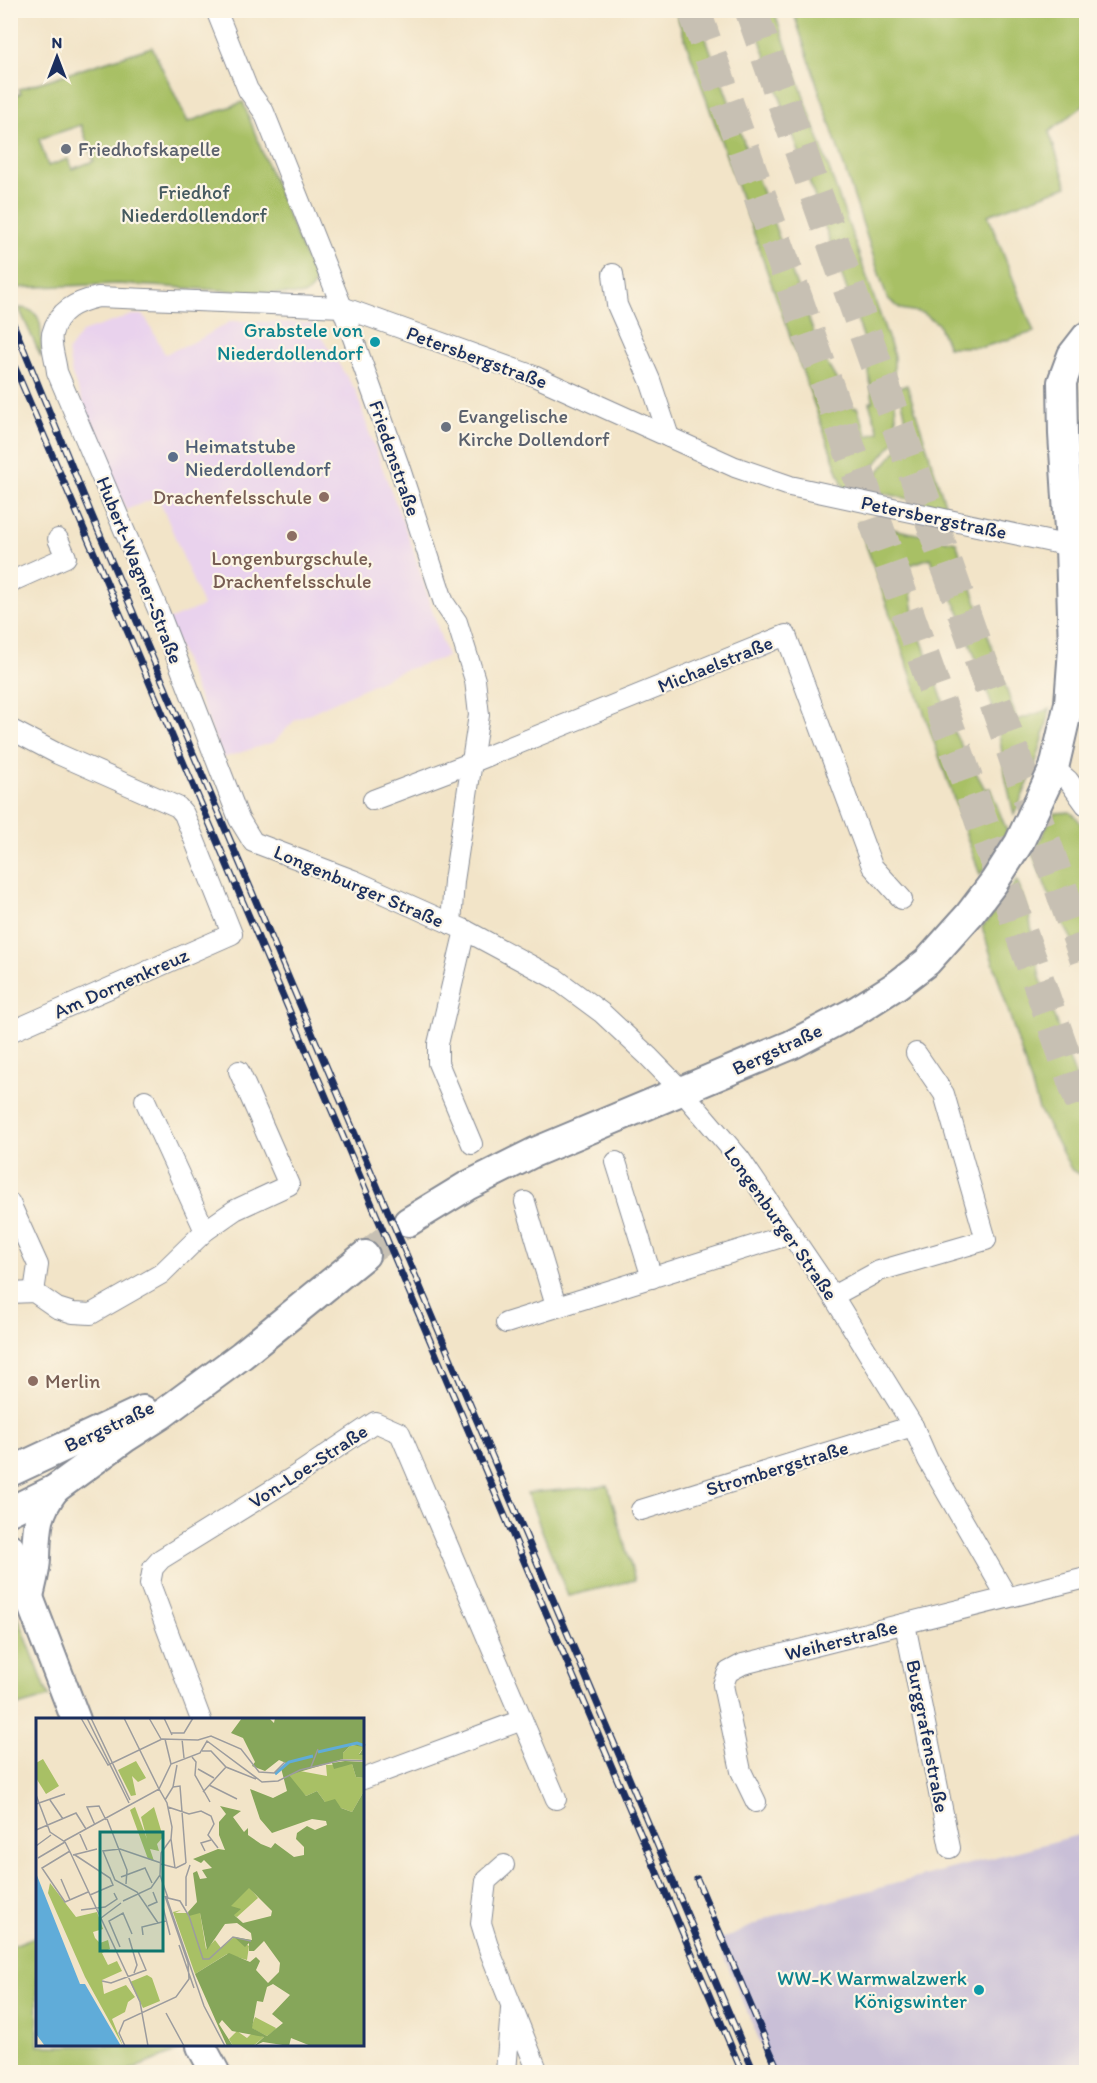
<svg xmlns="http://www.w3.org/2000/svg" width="1097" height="2083" font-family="Itim,sans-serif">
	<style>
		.built { fill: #e9d2ed }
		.industrial { fill: #c9bfd7 }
		.green { fill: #a8c065; stroke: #627862; stroke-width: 1.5; fill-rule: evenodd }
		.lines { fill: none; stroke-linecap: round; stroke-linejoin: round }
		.secondary-tunnel { stroke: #c7c0b3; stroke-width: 28; stroke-dasharray: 28 14; stroke-linecap: butt }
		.highway-tunnel { stroke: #c7c0b3; stroke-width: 33; stroke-dasharray: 33 16; stroke-linecap: butt }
		.street-casing { stroke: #868a93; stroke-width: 22 }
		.secondary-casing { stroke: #868a93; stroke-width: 32 }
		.street { stroke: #fff; stroke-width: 20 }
		.secondary { stroke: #fff; stroke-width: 28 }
		.rail-casing { stroke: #1b2f5e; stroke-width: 7 }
		.rail { stroke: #fcf5e5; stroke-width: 4.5; stroke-dasharray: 14; stroke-linecap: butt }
		.worship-dot { fill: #6b7280; stroke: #fcf5e5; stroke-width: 2 }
		.culture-dot { fill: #0f9aa8; stroke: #fcf5e5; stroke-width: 2 }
		.service-dot { fill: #5c6f8a; stroke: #fcf5e5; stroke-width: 2 }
		.education-dot { fill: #8d6e63; stroke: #fcf5e5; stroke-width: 2 }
		.labels { text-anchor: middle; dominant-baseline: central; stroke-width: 4.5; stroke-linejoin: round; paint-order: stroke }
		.worship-label { font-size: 20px; fill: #5b616d; stroke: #fcf5e5; text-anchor: start }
		.park-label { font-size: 20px; fill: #455a60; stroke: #fcf5e5 }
		.culture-label { font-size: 20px; fill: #0d838f; stroke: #fcf5e5; text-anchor: end }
		.street-label { font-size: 20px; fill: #1b2f5e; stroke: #fcf5e5 }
		.service-label { font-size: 20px; fill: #4e5e75; stroke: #fcf5e5; text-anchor: start }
		.education-label { font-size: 20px; fill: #785e54; stroke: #fcf5e5; text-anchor: end }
		.inset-river { fill: none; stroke: #60acd9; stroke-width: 3 }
		.inset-road { fill: none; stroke: #9c9c9e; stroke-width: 1.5 }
		.view { fill: #0f766e; fill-opacity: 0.15; stroke: #0f766e; stroke-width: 3 }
		.inset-edge { fill: none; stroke: #1b2f5e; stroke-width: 3 }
	</style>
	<rect width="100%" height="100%" fill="#fcf5e5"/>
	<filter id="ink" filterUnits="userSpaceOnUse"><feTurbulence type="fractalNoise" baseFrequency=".0167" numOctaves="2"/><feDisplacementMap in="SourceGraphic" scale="12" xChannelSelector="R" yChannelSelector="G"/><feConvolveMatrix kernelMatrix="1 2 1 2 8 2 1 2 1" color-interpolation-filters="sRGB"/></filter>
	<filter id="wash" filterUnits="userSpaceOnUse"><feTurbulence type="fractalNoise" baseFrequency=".008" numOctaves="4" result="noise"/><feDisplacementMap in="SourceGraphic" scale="24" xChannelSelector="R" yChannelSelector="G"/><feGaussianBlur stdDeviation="1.35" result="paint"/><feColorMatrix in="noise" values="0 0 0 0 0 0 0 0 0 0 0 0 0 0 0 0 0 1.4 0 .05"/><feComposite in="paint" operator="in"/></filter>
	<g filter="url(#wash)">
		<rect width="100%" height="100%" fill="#f2e4c8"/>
		<!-- built -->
		<path class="built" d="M132 315H144L165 354 200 339 231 321 312 323 356 391 369 432 414 552 447 657 401 671 295 720 274 742 223 758 168 620 203 606 165 513 157 497 126 510 72 375 68 351 82 332Z"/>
		<!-- industrial -->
		<path class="industrial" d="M1086 1833V2072H773L717 1940 733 1935 770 1917Z"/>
		<!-- green -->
		<g class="green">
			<path d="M675 11H696L822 355 853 408 857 407 868 436 879 432 869 403 873 401 864 339 750 11H774L894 355V383L896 417 898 429 894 442 857 487 853 485 844 489Z"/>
			<path d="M793 11H1085L1086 18V104L1049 132 1067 186 988 215 1034 332 983 347H948L938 324 930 318 922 313 901 309 887 298Z"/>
			<path d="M152 47 188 122 243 102 266 162 315 281C313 289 310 292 303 295L118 284 11 288V98L21 93 19 89ZM81 125 94 161 72 169 68 159 48 166 39 139Z"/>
			<path d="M19 308C48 309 40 337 41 357Z"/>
			<path d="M907 385 946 507 864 489 900 446C911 423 904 411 898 388Z"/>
			<path d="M858 522 956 542 1017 720 1050 709C1043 746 1030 781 1014 815L1006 780 997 720 959 611 930 558 907 566 916 625 955 734 985 789 990 788 1007 831 999 848 980 875Z"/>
			<path d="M1070 812C1081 820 1083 827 1086 839V965L1053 905 1033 855 1050 820 1056 813Z"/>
			<path d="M1017 880 1029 915 1040 977 1086 1106 1082 1151 1083 1159 1086 1158V1185L1083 1176 1071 1169 1039 1109 982 927 1001 905Z"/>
			<path d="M608 1486 635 1580 568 1596 527 1493Z"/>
			<path d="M10 1596 49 1697 11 1708H10Z"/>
			<path d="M37 1936 38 2046H180L181 2050 125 2072H11V1946Z"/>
		</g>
	</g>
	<g filter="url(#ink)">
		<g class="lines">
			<!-- secondary-tunnel -->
			<path class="secondary-tunnel" d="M365 1255 408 1222"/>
			<!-- highway-tunnel -->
			<g class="highway-tunnel">
				<path d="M694 10 1086 1116"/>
				<path d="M751 10 1086 959"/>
			</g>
			<defs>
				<g id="street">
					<path d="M216 10 248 90 264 112 342 307 399 466 444 603 457 622 475 680 479 715 454 881 451 924"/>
					<path d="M613 274 617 305 650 380 669 437"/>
					<path d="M10 582 66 557 58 539"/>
					<path d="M10 729 58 754 178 807 184 814 232 934 10 1032"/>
					<path d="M1054 768 1068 780 1086 805"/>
					<path d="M373 800 473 762 786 635 872 866 902 899"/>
					<path d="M465 930 438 1044V1063L472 1144"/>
					<path d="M145 1100 205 1231"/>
					<path d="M616 1162 652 1278"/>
					<path d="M525 1202 556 1306"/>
					<path d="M10 1203 38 1265 34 1292"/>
					<path d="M10 1293 34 1292 57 1308 73 1313 91 1314 161 1274 205 1231 235 1210 289 1185 239 1071"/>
					<path d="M833 1296 879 1271 986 1240 944 1094 916 1053"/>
					<path d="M506 1323 791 1234"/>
					<path d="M641 1510 913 1426"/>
					<path d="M1007 1597 928 1460 913 1426 833 1296 740 1159 682 1091 648 1056 602 1013 556 979 465 930 353 880 253 842 239 819 159 612 57 372C56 361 50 345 52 334 58 310 76 302 98 297L342 307 534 376 735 467 790 486 1070 546"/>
					<path d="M905 1624 950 1848"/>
					<path d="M201 1720 150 1584 153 1568 161 1559 295 1476 375 1422 400 1433 556 1799"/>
					<path d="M363 1779 522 1720"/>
					<path d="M756 1802 741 1771 723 1685 728 1672 743 1664 1086 1578"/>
					<path d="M504 1865 486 1881 481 1923 490 1952 538 2072"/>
					<path d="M506 2072 511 2009"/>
				</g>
				<g id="secondary">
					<path d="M408 1222 467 1186 535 1152 791 1045 856 1011 897 985 927 962 969 915 994 882 1019 843 1054 768 1069 703 1073 649 1070 546 1063 434 1062 382 1072 355 1086 337"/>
					<path d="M10 1472 143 1410"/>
					<path d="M10 1511 55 1489 125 1438 161 1415 242 1355 365 1255"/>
					<path d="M10 1548 76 1720"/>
					<path d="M29 1596C32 1583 36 1570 36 1558 37 1529 36 1514 55 1489"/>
					<path d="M201 2046 215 2072"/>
				</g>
			</defs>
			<!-- street casing -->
			<use href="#street" class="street-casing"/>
			<!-- secondary casing -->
			<use href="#secondary" class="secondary-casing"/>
			<!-- street -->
			<use href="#street" class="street"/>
			<!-- secondary -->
			<use href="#secondary" class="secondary"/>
			<defs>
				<g id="rail">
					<path d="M10 316 90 511 754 2072"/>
					<path d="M10 356 742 2072"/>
					<path d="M697 1879 779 2072"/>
				</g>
			</defs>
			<!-- rail casing -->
			<use href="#rail" class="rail-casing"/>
			<!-- rail -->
			<use href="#rail" class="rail"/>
		</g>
	</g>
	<!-- markers -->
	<g class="worship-dot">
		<circle cx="66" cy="149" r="6"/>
		<circle cx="446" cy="427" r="6"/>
	</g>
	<g class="culture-dot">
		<circle cx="375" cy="342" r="6"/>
		<circle cx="979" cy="1990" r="6"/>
	</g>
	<circle class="service-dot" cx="173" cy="457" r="6"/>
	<g class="education-dot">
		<circle cx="324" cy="497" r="6"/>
		<circle cx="292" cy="536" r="6"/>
		<circle cx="33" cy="1381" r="6"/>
	</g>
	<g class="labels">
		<!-- worship labels -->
		<g class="worship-label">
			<text x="78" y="149">Friedhofskapelle</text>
			<text x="458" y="416">Evangelische<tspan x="458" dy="23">Kirche Dollendorf</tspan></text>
		</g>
		<!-- park labels -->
		<g class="park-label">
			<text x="194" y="192">Friedhof<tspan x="194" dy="23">Niederdollendorf</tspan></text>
		</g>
		<!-- culture labels -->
		<g class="culture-label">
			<text x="363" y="330">Grabstele von<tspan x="363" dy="23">Niederdollendorf</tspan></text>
			<text x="967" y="1978">WW-K Warmwalzwerk<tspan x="967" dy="23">Königswinter</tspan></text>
		</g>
		<!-- street labels -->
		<g class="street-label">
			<text transform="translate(477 357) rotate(20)">Petersbergstraße</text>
			<text transform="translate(395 458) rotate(71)">Friedenstraße</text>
			<text transform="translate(934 517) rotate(12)">Petersbergstraße</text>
			<text transform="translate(140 570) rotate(68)">Hubert-Wagner-Straße</text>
			<text transform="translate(715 664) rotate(-22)">Michaelstraße</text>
			<text transform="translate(359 886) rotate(23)">Longenburger Straße</text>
			<text transform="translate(121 983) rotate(-24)">Am Dornenkreuz</text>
			<text transform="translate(777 1049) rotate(-25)">Bergstraße</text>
			<text transform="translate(781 1223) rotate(55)">Longenburger Straße</text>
			<text transform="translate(109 1426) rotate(-25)">Bergstraße</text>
			<text transform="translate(308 1466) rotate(-33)">Von-Loe-Straße</text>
			<text transform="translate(777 1468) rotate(-17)">Strombergstraße</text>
			<text transform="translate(841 1640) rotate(-14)">Weiherstraße</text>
			<text transform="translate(928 1736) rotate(79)">Burggrafenstraße</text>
		</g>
		<!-- service labels -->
		<g class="service-label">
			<text x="185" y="446">Heimatstube<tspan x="185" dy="23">Niederdollendorf</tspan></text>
		</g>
		<!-- education labels -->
		<g class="education-label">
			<text x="312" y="497">Drachenfelsschule</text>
			<text x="292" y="558" text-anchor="middle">Longenburgschule,<tspan x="292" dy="23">Drachenfelsschule</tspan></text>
			<text x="45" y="1381" text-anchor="start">Merlin</text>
		</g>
	</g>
	<!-- overview -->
	<g transform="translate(36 1718)">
		<rect width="328" height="328" fill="#f2e4c8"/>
		<path d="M324 27 328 29 323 36 328 37V42L307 41V35L314 28ZM7 41 23 68 10 76 0 60V45ZM100 43 110 60 102 64 96 58 100 77 95 78 82 52ZM316 46 320 59 328 60V73L316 94 289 84 281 73 270 78 254 63 253 57 264 53 291 58 290 47ZM99 89 111 121 105 99 118 89 127 119 121 126 123 133 114 131 118 143 112 141 94 92ZM14 165 40 199 61 194 67 211 57 214 59 220 64 225 72 222 74 231 66 235 72 247 81 243 86 253 66 262 68 276 90 267 99 279 92 284 89 294 76 301 87 328 49 259 12 175ZM213 169 222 180 201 199 197 197 196 193 201 192 193 189ZM145 192 139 195H164L170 231 179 222 185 230 198 219 213 228 211 242 191 236 159 256 137 194ZM111 257 116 260 124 283 107 290 94 264ZM219 299 240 310 239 312 231 318 215 310ZM201 313 211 320 216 315 228 319 217 328H197L193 321Z" fill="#a8c065"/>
		<path d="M206 0H233L238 5 239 0H328V37H323L328 29 315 27 307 35V41L253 57 270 78 281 73 289 84 299 81 305 90 316 94 328 73V328H275L255 320 253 328 227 324 218 328 228 319 196 313 186 302 183 306 197 328H191L159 256 193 235 214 244 220 239 224 243 220 252 232 265 243 254 244 245 228 223 218 233H213V225L209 229 198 219 216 222 215 215 201 205 189 206 171 232 164 195 153 198 152 194 161 184 157 155 161 153 164 161 171 160 166 152 176 150 168 142 165 145 157 141 182 131 189 132 183 117V104L190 96 184 88 205 93 197 99 208 114 212 110V117L225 126 235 130 239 125 258 139 268 137V129L260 121 261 115 271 108 279 112 291 107 290 103 276 101 236 115 224 101 214 71 237 80 251 73 245 50 250 45 243 42 229 53 216 48 219 44 207 20 195 15ZM213 170 236 193 235 198 207 205 198 197 205 191 195 188ZM237 266 254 277 236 296 247 305 231 318 216 310 221 283 227 284 231 269ZM309 43 328 44V60L320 59 316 46 298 51 296 45Z" fill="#86a65a" fill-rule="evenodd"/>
		<path d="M0 155 44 266H49L85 328H9L0 316Z" fill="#60acd9"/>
		<path class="inset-river" d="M282 34 321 25 329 28M239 56 253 44 277 38"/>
		<path class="inset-road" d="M45 0 72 47 126 21 162 22 175 18 205 31 223 54 238 55 249 44M51 0 93 85M55 0 94 82M88 0 123 71M113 0 125 21M128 0 136 17M135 15H148L157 0M129 21 135 46M146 21 148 40M166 33H175L190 49 220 61M156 39 160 44 159 57 174 84M275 49 282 31M162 51 178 60M173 67 201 81M137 69 144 68 150 145M123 71 135 46 164 35 171 23 226 64 242 63 264 52 306 42 329 43M167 74 190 49M0 77 14 114 29 124 35 136 104 284 112 328M14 82 27 101M129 82 137 69 141 47M0 86 29 76M132 89 153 96 165 93 175 98 178 106 172 117 182 130M71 101 91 152 90 166M59 107 51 89 63 88 70 102M0 112 40 95 50 111M43 114 51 132M135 121 139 150M28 123 123 71 131 85 136 109 135 121 125 135 124 157 115 170 87 183M0 128 15 117M34 133 6 150 29 184 52 174M169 133 165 125 175 122M37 137 61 131M39 137 74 160 77 167 54 177M2 140 29 124M125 146 140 150 150 145M124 157 132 180 144 183 153 198 167 241H173L197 219 215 223M85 159 109 150 116 165M25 161 34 182M130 178 168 288 189 328M112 188 121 184 117 174M150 188V159L154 147M127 189 134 217M45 192 69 189 81 181 78 175M65 200 85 185M122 205 101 174 79 162 67 133 84 131 125 145M107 217 106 209 130 203M93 220 101 247 98 255M143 227 158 270M84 229 73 203 87 195 96 216M66 263 75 265 110 252 102 233M130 295 148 328M89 328 83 315 88 303 140 279 153 261 152 245 129 178"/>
		<path class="view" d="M64 114H127V233H64Z"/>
		<rect width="328" height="328" class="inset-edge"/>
	</g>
	<!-- margin -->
	<rect width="1097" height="2083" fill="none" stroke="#fcf5e5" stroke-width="36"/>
	<!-- north arrow -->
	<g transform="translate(57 57)" stroke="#fcf5e5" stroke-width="4.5" paint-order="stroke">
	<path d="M0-4.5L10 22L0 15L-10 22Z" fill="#1b2f5e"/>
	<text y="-9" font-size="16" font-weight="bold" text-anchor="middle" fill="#1b2f5e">N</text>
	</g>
</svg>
